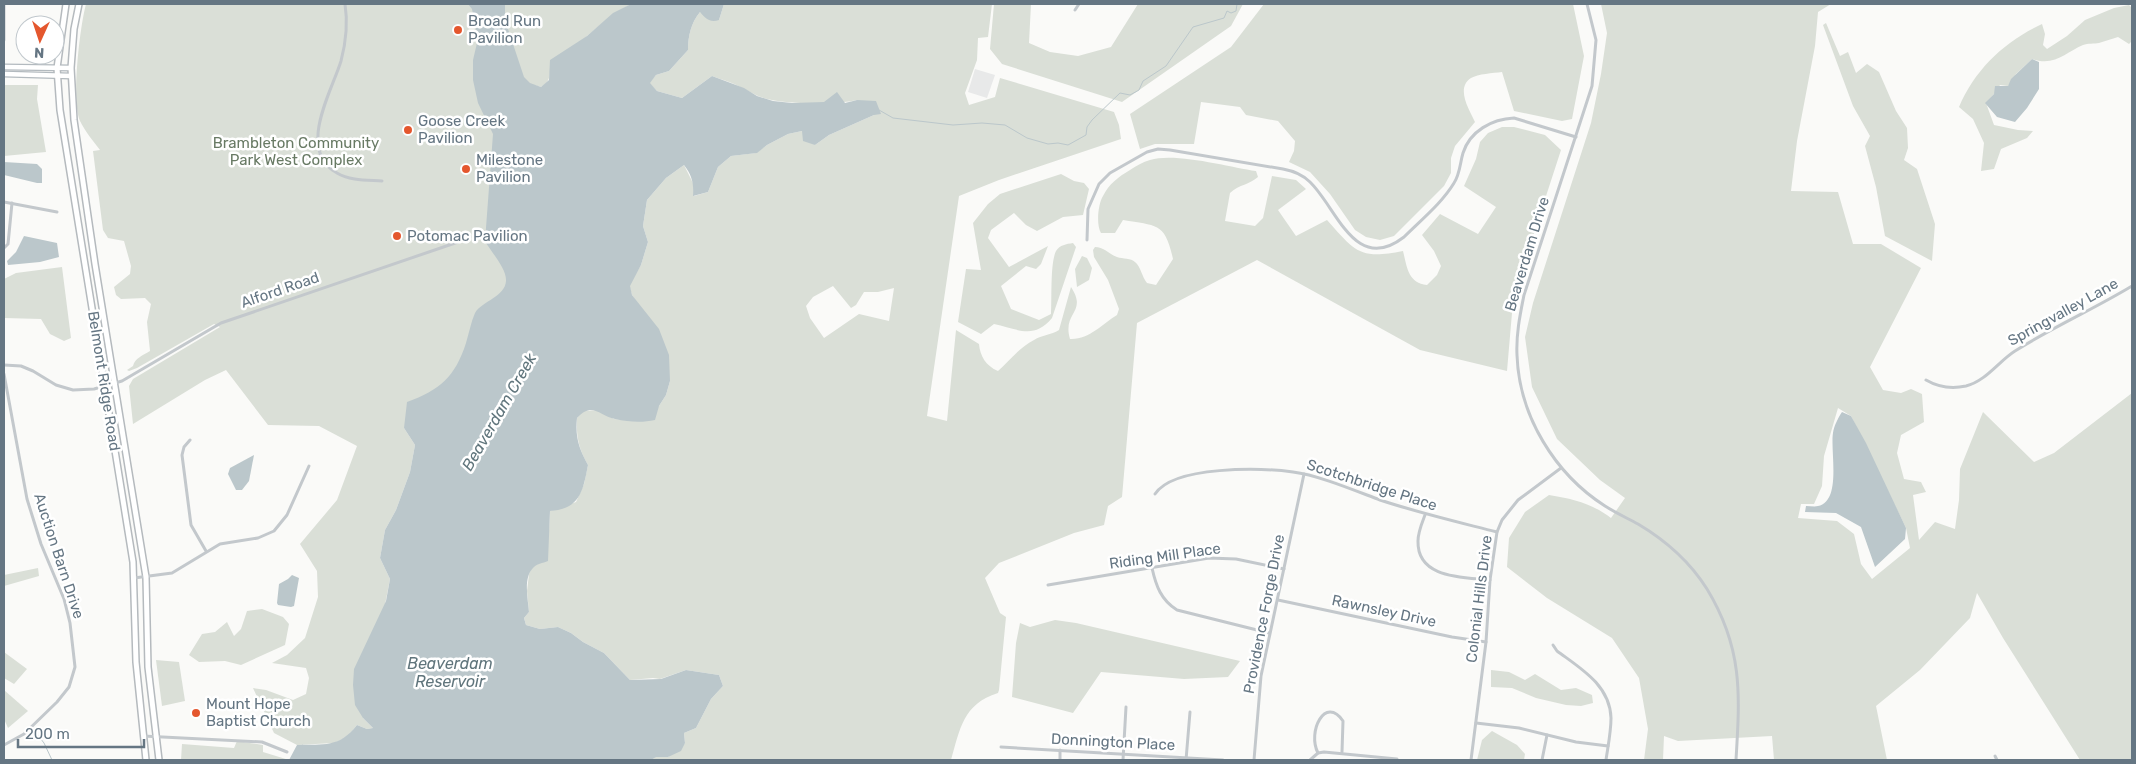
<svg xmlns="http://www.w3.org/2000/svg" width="2136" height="764" font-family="Rubik,sans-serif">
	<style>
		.built { fill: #e8e9e9 }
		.green { fill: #dadfd7; fill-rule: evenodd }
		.water { fill: #bbc7cb }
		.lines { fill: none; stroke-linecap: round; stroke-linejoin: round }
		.stream { stroke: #bbc7cb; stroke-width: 1 }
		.secondary-casing { stroke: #b3babf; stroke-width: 7 }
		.primary-casing { stroke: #b5babe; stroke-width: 8 }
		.street { stroke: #c3c8cc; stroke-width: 3 }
		.secondary { stroke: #fff; stroke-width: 4.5 }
		.primary { stroke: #fff; stroke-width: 5 }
		.poi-dot { fill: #e4572e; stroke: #fff; stroke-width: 2 }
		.labels { text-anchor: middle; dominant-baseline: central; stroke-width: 5; stroke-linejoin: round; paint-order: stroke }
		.poi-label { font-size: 15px; fill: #657683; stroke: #fff; text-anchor: start }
		.park-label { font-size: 15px; fill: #687a64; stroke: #fff }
		.street-label { font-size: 15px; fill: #657683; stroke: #fff }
		.water-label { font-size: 16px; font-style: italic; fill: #60757c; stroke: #fff }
	</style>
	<rect width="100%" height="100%" fill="#fafaf8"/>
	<!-- built -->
	<path class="built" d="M975 69 995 75 987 98 968 92Z"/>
	<!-- green -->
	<g class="green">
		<path d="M86 4H631C600 21 575 47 550 72 549 80 548 83 541 87L534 85 527 303 404 428 415 445 410 472 396 510 385 530 380 558 390 579 363 718 373 728 367 729 357 725 347 737 334 743 297 745 274 733 253 688 266 690 293 700 306 694 309 678 306 668 272 663 287 655 305 638 318 597 317 571 300 544 337 500 357 446 319 426 268 425 226 370 205 380 133 424 129 386 133 379 220 327 214 324 137 368 129 371 127 370 133 366C135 358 142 356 150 351L147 322 151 304 145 298 121 299 116 295 114 287 130 274 131 266 124 241 108 238 103 230 93 151 100 150C93 141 85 131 80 121 71 101 80 26 86 4Z"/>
		<path d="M724 4H992L988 37 978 38 977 60 965 93 969 105 995 97 1000 78 1114 112 1119 125 1121 139 999 180 959 196 927 416 947 421 956 330 979 344C980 356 986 366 998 371 1009 361 1020 347 1034 340 1042 335 1051 335 1059 330L1071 287C1088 313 1062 312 1070 339 1089 340 1102 324 1117 315L1119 309 1108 280 1094 257 1093 250 1095 247C1104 247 1109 254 1117 257 1123 259 1131 258 1135 262 1141 267 1142 277 1147 283L1156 285 1173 259C1165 222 1157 226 1123 220L1115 233H1101C1096 225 1098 204 1103 196 1109 184 1118 177 1130 170 1136 166 1143 162 1150 160 1175 152 1229 167 1256 171L1258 177C1249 185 1240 184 1230 193L1225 221 1255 226 1263 218 1272 176 1296 180 1306 189 1278 210 1296 236 1327 220C1355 251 1359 260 1403 251 1407 267 1408 283 1427 285L1437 275 1441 266 1434 251 1422 235 1440 214 1478 234 1496 207 1464 186 1476 159 1480 142 1488 133 1502 127H1514L1545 135 1561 150 1534 233 1512 313 1507 371 1420 350 1257 260 1137 323 1122 497 1108 506 1104 525 1074 533 999 563 985 578 1000 613 1006 617 999 690 998 693C963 704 960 729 951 760H651L655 757H668L685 743 684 733 696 728 711 699 723 686 719 675 686 670 660 679 653 678 630 680 604 653 583 642 571 633 558 627 540 629 526 625 524 618 529 612 527 591 529 574 549 531 550 511 576 502 584 484 588 465C579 449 576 437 577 418L583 411 597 410 614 419 627 420 659 406 666 395 670 381 641 309 632 295 629 285 641 265 648 242 643 226 647 200 666 178 684 165 694 185V196L708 192 718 167 731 156 756 153 767 145 788 134 802 131 815 145 829 135 874 115 857 100C835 105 779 105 758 96 753 94 749 91 744 89 734 83 723 80 712 76L682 98 657 91 649 83 656 75 669 71 688 50C688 36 691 23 700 12L719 20ZM833 286 851 308 856 305 864 292H878L894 288 889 321 859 314 824 338 810 318 806 306 813 297Z"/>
		<path d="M994 4H1031L1029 43 1050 52 1078 56 1111 47 1138 4H1243L1231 26 1122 102 1002 64 990 49Z"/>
		<path d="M1264 4H1573L1584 56 1572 119 1562 121 1514 111 1502 72C1493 73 1478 74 1471 78 1455 88 1470 111 1475 122L1455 146 1451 158V173L1444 186 1394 236 1380 240 1366 237 1355 230 1330 194 1310 172 1289 162 1294 151 1295 141 1278 121 1246 115 1240 107 1201 102 1194 144H1155L1140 149 1130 114 1231 47Z"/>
		<path d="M1601 4H1831L1818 12 1815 46 1797 141 1791 191 1838 192 1853 244H1881L1921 268 1870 367 1883 390 1901 393 1911 389 1922 394 1924 422 1901 435 1897 453 1904 479 1921 482 1926 492 1913 495 1919 540 1935 522 1955 529 1959 500 1960 469 1983 412 2034 462 2054 453 2132 393V760H2080L2003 638 1977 593 1970 618 1920 670 1876 706 1887 760H1774L1772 736 1678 741 1664 736 1663 760H1644L1648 729 1639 678 1612 638 1547 598 1507 567 1509 538 1525 512 1549 495C1573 499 1591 503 1611 518L1625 498 1600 480 1557 439 1532 387 1525 337 1533 303 1591 123 1601 74 1607 33ZM1838 408 1851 416 1906 528 1910 548 1872 579 1861 564 1854 534 1837 521 1798 518 1801 504H1814L1822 486 1824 456Z"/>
		<path d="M2129 5 2132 8V41L2129 44 2118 37C2112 39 2105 41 2099 43 2094 44 2088 43 2083 45 2066 52 2055 67 2032 59L2016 74 2008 86 2000 85 1994 94 1986 103 1994 125 2018 130 2033 131 2027 138 2001 149 1994 169 1981 171 1984 143 1973 119 1959 107C1975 69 2005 41 2042 24L2045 34 2043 45 2047 49 2067 36 2085 20 2114 8Z"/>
		<path d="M1826 23 1840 56 1848 52 1856 73 1867 64 1879 72 1896 111 1907 128 1908 148 1904 160 1917 169 1935 224 1932 261 1885 236 1876 187 1865 146 1870 136 1853 106 1823 25Z"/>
		<path d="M4 85H38L37 99 46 152 4 156Z"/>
		<path d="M1061 174 1074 181 1084 183 1089 189 1083 215 1063 217 1037 231 1026 225 1014 213 991 230 988 238 1009 267 1048 246 1041 264 1036 269 1026 266 1001 286 1011 309 1039 320 1051 314C1052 300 1050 263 1056 251 1060 245 1066 244 1073 243L1076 247 1052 318C1034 340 1018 329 994 324L981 334 958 322 966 269 981 270 973 223 988 204 1000 194Z"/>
		<path d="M1082 256 1087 258 1092 268 1089 280 1077 287 1075 269Z"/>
		<path d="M62 267 71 338 64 341 50 334 41 319 4 318V279L16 273Z"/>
		<path d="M38 568 39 576 4 586V575Z"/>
		<path d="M262 609 283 617 289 624 285 645 241 665 225 661 199 662 189 655 202 634 215 632 227 622 234 636 241 629 247 611Z"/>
		<path d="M1055 620 1076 623 1240 661 1228 677 1184 679 1101 672 1073 713 1012 697 1016 643 1020 623 1030 627Z"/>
		<path d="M4 652 27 669 14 684 4 678Z"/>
		<path d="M156 660 179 662 185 701 162 706Z"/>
		<path d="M1491 670 1509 672 1525 680 1535 674 1561 690 1576 688 1592 695 1593 703 1581 706 1566 705 1536 698 1512 688 1491 687Z"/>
		<path d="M4 690 28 711 8 728 4 719Z"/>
		<path d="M1492 731 1517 745 1525 754 1524 760H1477L1482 740Z"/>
		<path d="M237 741 263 745V752L289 760H181L182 744 234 748Z"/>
	</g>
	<!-- water -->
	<g class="water">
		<path d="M468 4H505V20L524 77 530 83 541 87 549 80 550 60 587 36 613 13 631 4H724L719 20C710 23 706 19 700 12 691 23 688 36 688 50L669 71 656 75 650 83 657 91 682 98 712 76 744 88 757 96 773 101 792 103 824 102 837 92 845 103 857 100 876 101 881 114 874 115 829 135 815 145 803 141 802 131 788 134 767 145 757 153 731 156 718 167 708 192 693 196C694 184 692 175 684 165L666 178 647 200 643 226 648 242 641 265 630 286 632 295 659 329 669 355 670 381 666 395 659 406 655 420C642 423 629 422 615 419 599 416 593 401 577 418 575 437 579 449 588 465 583 491 580 509 550 511L548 561C543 563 536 564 533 568 523 578 528 599 529 612L524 618 526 625 540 629 558 627 571 633 583 642 604 653 630 680 661 679 686 670 719 675 723 686 711 699 696 728 684 733 685 743 681 751 668 757H656L651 760H289L297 745C324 744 339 748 357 725L367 729 373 728 363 718 355 705 353 685 354 669 386 601 390 579 380 558 385 530 396 510 410 472 415 445 404 428 407 402C440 390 455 377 466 343 469 333 471 322 475 313 482 301 505 297 506 281 507 269 491 252 485 241L493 134 478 103 473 80V60L477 43 475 24 472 9Z"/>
		<path d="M2032 59 2039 62V89L2027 108 2015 122 1997 117 1985 103 1994 94 1995 86H2008L2011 79Z"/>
		<path d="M4 162 37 164 42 169V183H37L4 175Z"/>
		<path d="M24 236 57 243 59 257 40 262 8 265 7 261 16 252Z"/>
		<path d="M1842 412 1851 416 1866 443 1906 528 1905 539 1875 567 1861 527 1836 513 1805 512 1806 506C1810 506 1815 507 1818 506 1842 501 1830 451 1833 433 1834 426 1838 418 1842 412Z"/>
		<path d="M254 455 249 481 242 490H236L228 474 230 468Z"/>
		<path d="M292 575 299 578 294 606 291 607 278 605 277 603 279 584 288 579Z"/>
	</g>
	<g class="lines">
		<!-- stream -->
		<g class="stream">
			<path d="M879 110 893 118 953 125 982 123 1005 125 1027 138 1048 144 1058 143 1068 145 1086 135 1087 127 1092 120 1120 93 1130 95 1139 90 1143 81 1166 66 1193 27 1224 18 1227 11 1231 13 1236 11 1237 4"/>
			<path d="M36 733 44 743 52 760"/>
		</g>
		<defs>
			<g id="secondary">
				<path d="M4 67 71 68"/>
				<path d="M4 74 71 76"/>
			</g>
			<g id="primary">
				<path d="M66 4 57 68 60 110 133 562 136 662 146 760"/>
				<path d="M79 4 74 29 71 68 74 120 95 264 146 577 148 667 159 760"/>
			</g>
		</defs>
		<!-- secondary casing -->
		<use href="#secondary" class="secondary-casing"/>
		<!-- primary casing -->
		<use href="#primary" class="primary-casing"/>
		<!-- street -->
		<g class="street">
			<path d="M345 4C348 23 346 42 341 61 332 91 296 150 337 173 350 181 368 180 382 181"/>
			<path d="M1587 4 1596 40 1592 86 1524 295C1520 315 1516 334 1517 355 1519 416 1555 474 1605 506 1616 513 1627 518 1638 524 1665 540 1690 562 1707 589 1743 648 1740 694 1736 760"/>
			<path d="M1075 10 1079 4"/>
			<path d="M4 40V4"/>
			<path d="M4 202 57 212"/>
			<path d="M1087 240 1088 209 1099 184 1110 173 1147 152 1158 149 1170 150 1283 169C1294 171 1302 174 1310 182 1337 208 1355 275 1404 237 1421 220 1442 203 1454 183 1460 174 1460 163 1463 153 1470 131 1492 119 1514 118L1576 137"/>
			<path d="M4 248 8 244 12 203"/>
			<path d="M4 365 21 366 33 371 56 385 73 390 94 389 122 381 221 323 461 241"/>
			<path d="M4 374 27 499 41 544 64 599 70 623 75 667 69 687 57 702 24 734 4 745"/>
			<path d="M1926 380C1938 387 1952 389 1966 386 1986 381 1999 361 2015 351 2053 327 2094 309 2132 286"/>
			<path d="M190 440 184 447 182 455 191 525 206 551"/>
			<path d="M1155 494C1174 465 1262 468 1293 472 1318 475 1356 491 1380 500 1419 513 1458 522 1497 532"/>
			<path d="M1425 515C1422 523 1418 532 1418 541 1417 579 1464 577 1490 580"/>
			<path d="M1152 568C1156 586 1161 600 1177 610L1269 633"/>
			<path d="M134 578 172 573 220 544 258 538 274 531 287 515 309 466"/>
			<path d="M1048 585 1209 558 1236 559 1284 569"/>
			<path d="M1278 600 1452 637 1486 642"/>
			<path d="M1553 645 1557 651C1580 668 1610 685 1611 718 1611 732 1608 746 1606 760"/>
			<path d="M1476 723 1519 728 1576 742 1608 746"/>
			<path d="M143 736 262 742 287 752"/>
			<path d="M1001 747 1223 760"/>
			<path d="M1318 753C1307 732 1325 695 1343 721L1342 752"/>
			<path d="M1995 756 1997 760"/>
			<path d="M1060 760V750"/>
			<path d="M1123 760 1126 707"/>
			<path d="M1186 760 1190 712"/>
			<path d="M1254 760 1261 676 1304 474"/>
			<path d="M1310 760 1318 753 1324 752 1397 759"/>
			<path d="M1471 760 1486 642 1490 580 1497 532 1502 520 1518 500 1561 468"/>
			<path d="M1542 760 1547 735"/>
		</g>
		<!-- secondary -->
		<use href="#secondary" class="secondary"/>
		<!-- primary -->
		<use href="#primary" class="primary"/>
	</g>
	<!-- markers -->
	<g class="poi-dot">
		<circle cx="458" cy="30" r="5"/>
		<circle cx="408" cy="130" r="5"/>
		<circle cx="466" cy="169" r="5"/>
		<circle cx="397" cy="236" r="5"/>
		<circle cx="196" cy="713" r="5"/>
	</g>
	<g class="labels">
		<!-- poi labels -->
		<g class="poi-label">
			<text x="468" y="21">Broad Run<tspan x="468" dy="17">Pavilion</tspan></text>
			<text x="418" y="121">Goose Creek<tspan x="418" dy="17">Pavilion</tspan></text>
			<text x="476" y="160">Milestone<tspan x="476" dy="17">Pavilion</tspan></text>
			<text x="407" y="236">Potomac Pavilion</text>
			<text x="206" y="704">Mount Hope<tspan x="206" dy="17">Baptist Church</tspan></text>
		</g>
		<!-- park labels -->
		<g class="park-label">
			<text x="296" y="143">Brambleton Community<tspan x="296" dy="17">Park West Complex</tspan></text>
		</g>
		<!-- street labels -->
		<g class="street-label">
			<text transform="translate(1527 254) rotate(-73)">Beaverdam Drive</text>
			<text transform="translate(280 290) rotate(-19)">Alford Road</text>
			<text transform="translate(2063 312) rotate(-29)">Springvalley Lane</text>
			<text transform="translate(104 381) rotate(81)">Belmont Ridge Road</text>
			<text transform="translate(1372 485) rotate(18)">Scotchbridge Place</text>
			<text transform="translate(59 556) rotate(72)">Auction Barn Drive</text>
			<text transform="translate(1165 556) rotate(-8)">Riding Mill Place</text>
			<text transform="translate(1479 599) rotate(-83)">Colonial Hills Drive</text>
			<text transform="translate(1384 611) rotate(12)">Rawnsley Drive</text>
			<text transform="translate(1264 614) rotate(-79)">Providence Forge Drive</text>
			<text transform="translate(1113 742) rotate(3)">Donnington Place</text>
		</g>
		<!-- water labels -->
		<g class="water-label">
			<text transform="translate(499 412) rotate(-60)">Beaverdam Creek</text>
			<text x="450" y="663">Beaverdam<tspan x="450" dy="18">Reservoir</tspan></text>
		</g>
	</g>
	<!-- border -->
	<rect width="2136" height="764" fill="none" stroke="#657683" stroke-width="10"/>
	<!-- north arrow -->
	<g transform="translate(40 40) rotate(183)"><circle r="24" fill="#ffffff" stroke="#c1c8cd"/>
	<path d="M0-4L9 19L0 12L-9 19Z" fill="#e4572e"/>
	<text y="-8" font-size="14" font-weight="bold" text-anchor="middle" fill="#657683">N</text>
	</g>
	<!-- scale -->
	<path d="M18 739v8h126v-8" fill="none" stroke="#657683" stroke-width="2.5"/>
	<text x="25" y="739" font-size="15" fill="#657683" stroke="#ffffff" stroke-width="4" paint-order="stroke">200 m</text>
</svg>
